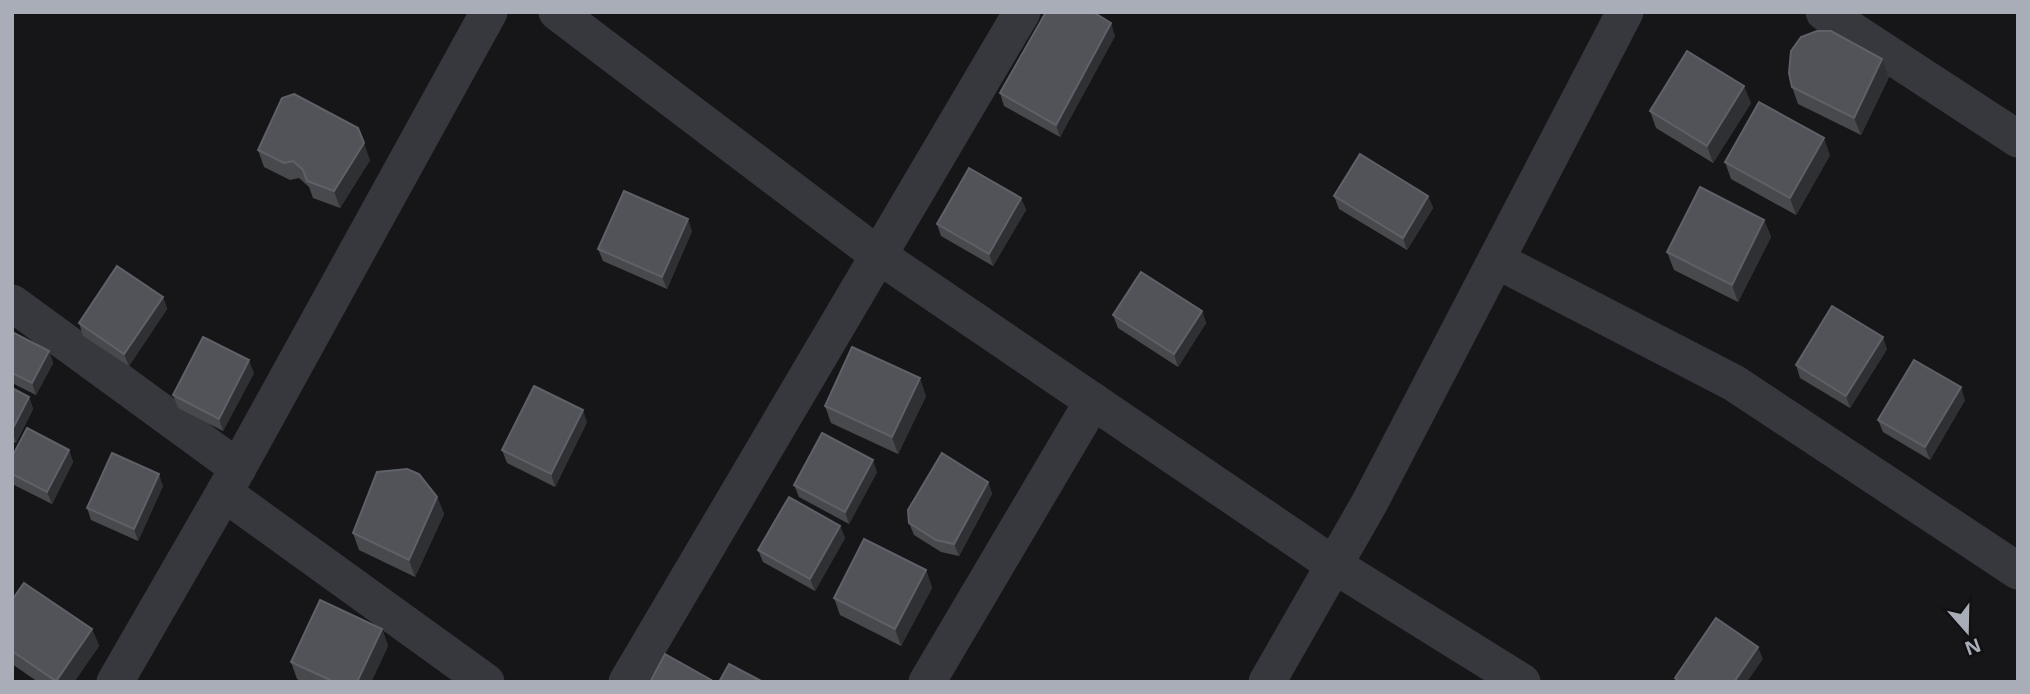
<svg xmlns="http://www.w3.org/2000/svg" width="2030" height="694" font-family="'Open Sans',sans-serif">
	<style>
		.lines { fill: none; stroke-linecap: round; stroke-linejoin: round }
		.minor { stroke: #37383d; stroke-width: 37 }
		.wall { fill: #47494d }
		.shaded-wall { fill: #2f3033 }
		.building { fill: #525359; stroke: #5f6168; stroke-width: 2 }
	</style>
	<rect width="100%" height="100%" fill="#161618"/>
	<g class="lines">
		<!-- minor -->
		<g class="minor">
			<path d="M557 12 878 255 1334 565 1522 682"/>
			<path d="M1824 12 2018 139"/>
			<path d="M1496 260 1734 383 2018 571"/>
			<path d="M12 303 238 468"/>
			<path d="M224 493 486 682"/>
			<path d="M115 682 224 493 489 12"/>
			<path d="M627 682 1022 12"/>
			<path d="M927 682 1093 401"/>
			<path d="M1267 682 1370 502 1625 12"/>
		</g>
	</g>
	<!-- wall -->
	<g class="wall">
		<path d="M1115 36 1060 137 1004 106 1000 93Z"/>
		<path d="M1882 59 1889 77 1861 135 1798 104 1792 87Z"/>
		<path d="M1751 103 1713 163 1656 128 1650 111Z"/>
		<path d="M258 150 370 160 340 208 313 198 309 187 299 178 290 180 264 167Z"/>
		<path d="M1830 155 1796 215 1731 179 1725 162Z"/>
		<path d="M1334 196H1428L1433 208 1407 250 1339 209Z"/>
		<path d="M1021 198 1026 210 993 266 941 236 937 224Z"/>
		<path d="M1764 220 1771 237 1738 302 1674 270 1667 252Z"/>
		<path d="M692 231 667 289 603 261 598 249Z"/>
		<path d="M163 297 167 309 129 366 83 336 79 323Z"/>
		<path d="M1202 311 1206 323 1178 367 1118 328 1113 315Z"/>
		<path d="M12 332 49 351 53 363 36 395 12 383Z"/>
		<path d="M1887 349 1850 408 1800 378 1796 365Z"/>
		<path d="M254 373 223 431 178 408 173 395Z"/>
		<path d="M12 388 29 397 33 409 16 443 12 441Z"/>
		<path d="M926 396 898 454 831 423 825 406Z"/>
		<path d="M1965 400 1930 460 1883 432 1878 420Z"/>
		<path d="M587 422 555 487 507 463 502 450Z"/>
		<path d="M69 450 73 462 52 504 12 484V457Z"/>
		<path d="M877 472 849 524 799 497 794 485Z"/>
		<path d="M988 482 992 494 959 556 941 552 914 535 909 523Z"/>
		<path d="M163 486 138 541 91 520 87 508Z"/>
		<path d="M437 497 444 514 415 577 359 550 353 533Z"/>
		<path d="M840 526 845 538 815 591 763 562 758 550Z"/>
		<path d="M926 570 932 588 901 646 840 615 834 598Z"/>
		<path d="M12 600 92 629 99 646 74 682H38L12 664Z"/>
		<path d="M382 629 388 646 371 682H303L297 679 291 662Z"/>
	</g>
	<!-- shaded-wall -->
	<g class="shaded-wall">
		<path d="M1111 23 1115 36 1060 137 1056 125Z"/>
		<path d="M1882 59 1889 77 1861 135 1854 118Z"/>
		<path d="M1744 86 1751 103 1713 163 1707 146Z"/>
		<path d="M1824 138 1830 155 1796 215 1790 198Z"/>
		<path d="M364 143 370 160 340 208 334 191Z"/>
		<path d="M1428 196 1433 208 1407 250 1403 238Z"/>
		<path d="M1021 198 1026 210 993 266 989 254Z"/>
		<path d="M688 219 692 231 667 289 662 277Z"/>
		<path d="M1764 220 1771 237 1738 302 1732 285Z"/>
		<path d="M163 297 167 309 129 366 124 354Z"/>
		<path d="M1202 311 1206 323 1178 367 1174 354Z"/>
		<path d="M1883 337 1887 349 1850 408 1846 396Z"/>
		<path d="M49 351 53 363 36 395 32 383Z"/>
		<path d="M249 360 254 373 223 431 219 419Z"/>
		<path d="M920 378 926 396 898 454 892 437Z"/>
		<path d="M1961 387 1965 400 1930 460 1925 447Z"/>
		<path d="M29 397 33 409 16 443 12 430Z"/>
		<path d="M583 410 587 422 555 487 551 474Z"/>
		<path d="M69 450 73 462 52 504 47 492Z"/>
		<path d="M873 460 877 472 849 524 845 512Z"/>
		<path d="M159 474 163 486 138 541 134 529Z"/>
		<path d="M988 482 992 494 959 556 954 544Z"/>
		<path d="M437 497 444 514 415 577 409 560Z"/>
		<path d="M840 526 845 538 815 591 810 579Z"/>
		<path d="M926 570 932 588 901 646 895 629Z"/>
		<path d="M92 629 99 646 74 682H57Z"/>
		<path d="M382 629 388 646 371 682H357Z"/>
		<path d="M1758 647 1763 659 1747 682H1734Z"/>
	</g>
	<!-- building -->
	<g class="building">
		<path d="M1046 12H1093L1111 23 1056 125 1000 93Z"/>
		<path d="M1817 31H1831L1882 59 1854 118 1792 87 1789 73 1791 51 1801 37Z"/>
		<path d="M1687 51 1744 86 1707 146 1650 111Z"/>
		<path d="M294 94 358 128 364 143 334 191 307 181 303 170 293 161 284 163 258 150 282 98Z"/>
		<path d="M1759 102 1824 138 1790 198 1725 162Z"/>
		<path d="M1360 154 1428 196 1403 238 1334 196Z"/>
		<path d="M969 168 1021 198 989 254 937 224Z"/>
		<path d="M1700 187 1764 220 1732 285 1667 252Z"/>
		<path d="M624 191 688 219 662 277 598 249Z"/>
		<path d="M117 266 163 297 124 354 79 323Z"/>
		<path d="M1141 272 1202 311 1174 354 1113 315Z"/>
		<path d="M1832 306 1883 337 1846 396 1796 365Z"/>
		<path d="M12 332 49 351 32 383 12 373Z"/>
		<path d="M203 337 249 360 219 419 173 395Z"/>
		<path d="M852 347 920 378 892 437 825 406Z"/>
		<path d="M1914 360 1961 387 1925 447 1878 420Z"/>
		<path d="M534 386 583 410 551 474 502 450Z"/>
		<path d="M12 388 29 397 12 430Z"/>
		<path d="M27 428 69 450 47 492 12 474V457Z"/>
		<path d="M822 433 873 460 845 512 794 485Z"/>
		<path d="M112 453 159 474 134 529 87 508Z"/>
		<path d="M942 453 988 482 954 544 936 540 909 523 908 510Z"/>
		<path d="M407 469 419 474 437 497 409 560 353 533 377 472Z"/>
		<path d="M789 497 840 526 810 579 758 550Z"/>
		<path d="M864 539 926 570 895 629 834 598Z"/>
		<path d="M24 583 92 629 56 681 12 651V600Z"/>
		<path d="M320 600 382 629 357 682H329L330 680 291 662Z"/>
		<path d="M1716 618 1758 647 1734 682H1680L1675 678Z"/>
		<path d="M665 654 711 680 710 682H650Z"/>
		<path d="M729 664 763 682H719Z"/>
	</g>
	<!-- border -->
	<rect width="2030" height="694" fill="none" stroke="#a8adb8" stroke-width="28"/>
	<!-- north arrow -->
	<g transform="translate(1967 631) rotate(160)" stroke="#111113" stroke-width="5" paint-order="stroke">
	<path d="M0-5L12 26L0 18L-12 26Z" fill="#a8adb8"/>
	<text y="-10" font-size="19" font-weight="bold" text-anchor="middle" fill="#a8adb8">N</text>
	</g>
</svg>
